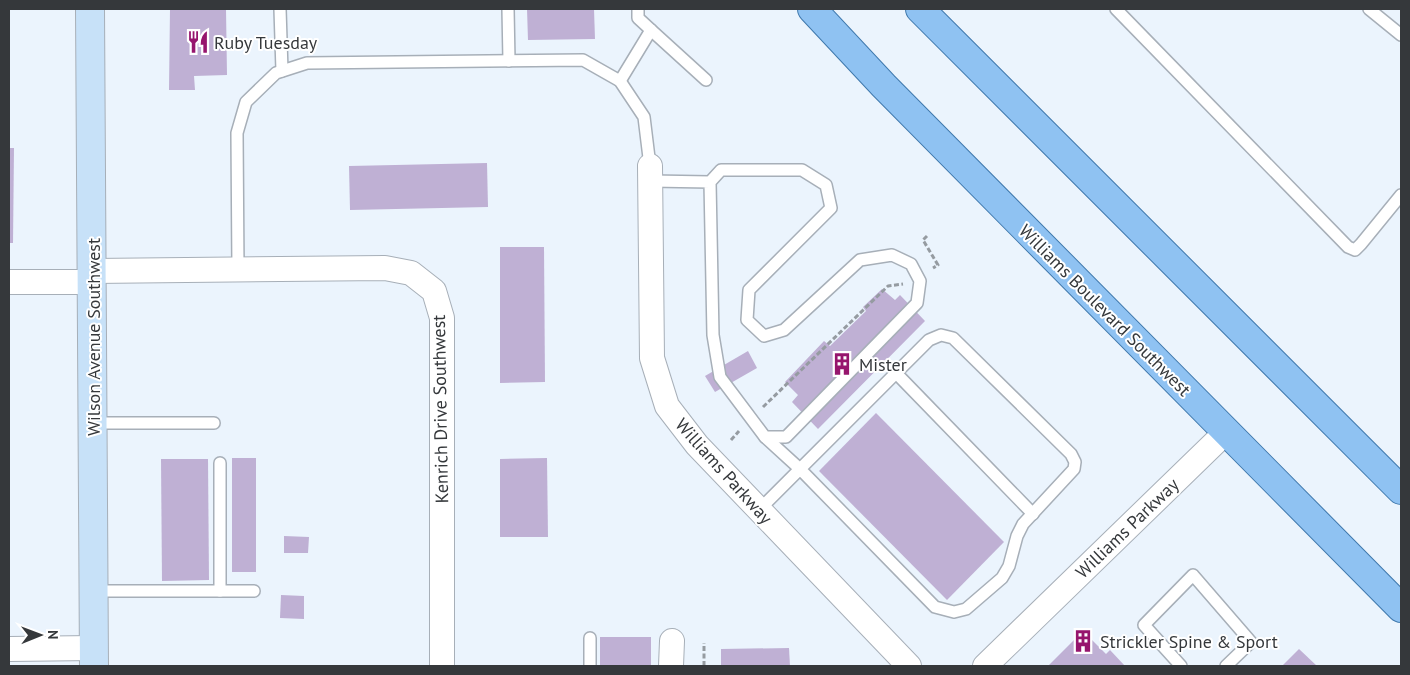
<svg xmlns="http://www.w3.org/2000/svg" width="1410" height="675" font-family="'PT Sans',sans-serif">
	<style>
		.building { fill: #bfb0d4 }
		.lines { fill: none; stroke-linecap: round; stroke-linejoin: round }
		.service-casing { stroke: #a7afb8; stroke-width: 14 }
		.minor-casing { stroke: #a7afb8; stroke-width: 26 }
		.secondary-casing { stroke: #a7afb8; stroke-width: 30 }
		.primary-casing { stroke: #3f78ac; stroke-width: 30 }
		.path { stroke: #959ba1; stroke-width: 3; stroke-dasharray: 5 2.5; stroke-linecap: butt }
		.service { stroke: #fff; stroke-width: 11 }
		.minor { stroke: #fff; stroke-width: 24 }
		.secondary { stroke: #c7e1f8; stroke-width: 28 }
		.primary { stroke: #8fc2f2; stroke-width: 28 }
		.labels { text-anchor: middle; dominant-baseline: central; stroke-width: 4; stroke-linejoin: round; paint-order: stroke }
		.poi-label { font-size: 18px; fill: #35383b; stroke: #fff; text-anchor: start }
		.street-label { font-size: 18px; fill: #35383b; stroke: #fff }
	</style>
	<rect width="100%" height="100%" fill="#ebf4fd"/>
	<!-- building -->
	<g class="building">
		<path d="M170 9H226L227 75 194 76 195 90H169Z"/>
		<path d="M527 9H594L595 39 528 40Z"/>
		<path d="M9 148H14L13 243H9Z"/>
		<path d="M487 163 488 207 350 210 349 166Z"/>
		<path d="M500 247H544L545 382 500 383Z"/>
		<path d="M882 289 895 300 900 295 925 321 818 429 792 402 798 395 785 382 824 341 830 346 866 311 863 307Z"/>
		<path d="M748 351 757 368 715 392 705 376Z"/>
		<path d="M876 413 1004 542 947 600 819 471Z"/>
		<rect x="232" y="458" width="24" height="114"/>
		<path d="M547 458 548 537H500V459Z"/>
		<path d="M161 459H208L209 580 162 581Z"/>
		<path d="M284 536 309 537 308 553H284Z"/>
		<path d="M281 595 304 596V619L280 618Z"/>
		<path d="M1083 631 1106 654 1110 650 1125 666H1048Z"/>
		<rect x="600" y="637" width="51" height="29"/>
		<path d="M789 648 790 666H721V649Z"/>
		<path d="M1299 649 1317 666H1282Z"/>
	</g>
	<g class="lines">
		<defs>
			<g id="service">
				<path d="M280 9 282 71"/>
				<path d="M508 9 509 61"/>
				<path d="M638 9V18L651 30"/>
				<path d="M1116 9 1348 247 1355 250 1361 244 1401 195"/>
				<path d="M1369 9 1401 35"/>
				<path d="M620 81 651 30 706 80"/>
				<path d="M651 181 710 182 721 170H802L826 185 831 208 749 290 747 320 764 336 784 330 860 260 892 255 911 264 920 281 917 303 786 437H765L720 377 713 335 710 182"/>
				<path d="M238 270 237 133 246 102 276 73 307 63 583 60 620 81 644 117 650 166"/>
				<path d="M896 373 1033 514"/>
				<path d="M93 423H214"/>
				<path d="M220 463V591"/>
				<path d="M759 510 929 340 941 335 953 338 1071 454 1075 462 1074 469 1023 524 1017 536 1009 566 1002 578 966 609 954 612 935 607 800 469 765 437"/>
				<path d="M94 591H254"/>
				<path d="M590 666V638"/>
				<path d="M1181 666 1144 625 1193 575 1251 642 1226 666"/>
			</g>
			<g id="minor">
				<path d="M650 166 652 358 667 406 697 445 909 666"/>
				<path d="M93 271 385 268 411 273 434 291 442 318V666"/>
				<path d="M9 282H93"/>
				<path d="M9 649 94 648"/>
				<path d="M671 666 672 641"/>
				<path d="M985 666 1226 432"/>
			</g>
			<path id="secondary" d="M90 9 94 666"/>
			<g id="primary">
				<path d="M812 9 884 86 1401 608"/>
				<path d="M920 9 1401 490"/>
			</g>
		</defs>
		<!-- service casing -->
		<use href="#service" class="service-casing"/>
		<!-- minor casing -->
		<use href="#minor" class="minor-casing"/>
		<!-- secondary casing -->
		<use href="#secondary" class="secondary-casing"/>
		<!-- primary casing -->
		<use href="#primary" class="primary-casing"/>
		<!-- path -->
		<g class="path">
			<path d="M927 236 923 240 938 265 933 268"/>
			<path d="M763 407 888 286 903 284"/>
			<path d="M731 440 739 431"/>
			<path d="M704 666V643"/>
		</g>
		<!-- service -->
		<use href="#service" class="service"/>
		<!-- minor -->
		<use href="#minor" class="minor"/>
		<!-- secondary -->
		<use href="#secondary" class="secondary"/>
		<!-- primary -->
		<use href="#primary" class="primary"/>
	</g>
	<!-- icons -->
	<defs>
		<symbol id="restaurant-bare" viewBox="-9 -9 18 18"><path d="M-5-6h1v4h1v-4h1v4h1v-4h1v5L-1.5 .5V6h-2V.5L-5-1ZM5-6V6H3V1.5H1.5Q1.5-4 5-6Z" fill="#96156d" stroke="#fff" stroke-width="2.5" paint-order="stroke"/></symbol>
		<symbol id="building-bare" viewBox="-9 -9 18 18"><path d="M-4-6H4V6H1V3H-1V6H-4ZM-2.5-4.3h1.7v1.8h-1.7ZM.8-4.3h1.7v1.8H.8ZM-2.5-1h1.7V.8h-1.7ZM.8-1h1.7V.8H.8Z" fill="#96156d" stroke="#fff" stroke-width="2.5" paint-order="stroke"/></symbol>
	</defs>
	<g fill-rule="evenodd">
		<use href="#restaurant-bare" x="182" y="26" width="32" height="32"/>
		<use href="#building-bare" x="826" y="348" width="32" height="32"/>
		<use href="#building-bare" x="1067" y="625" width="32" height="32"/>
	</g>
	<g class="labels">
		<!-- poi labels -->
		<g class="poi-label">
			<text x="214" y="42">Ruby Tuesday</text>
			<text x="859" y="364">Mister</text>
			<text x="1100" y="641">Strickler Spine &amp; Sport</text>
		</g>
		<!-- street labels -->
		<g class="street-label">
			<text transform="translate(1105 310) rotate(45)">Williams Boulevard Southwest</text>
			<text transform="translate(93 337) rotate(-90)">Wilson Avenue Southwest</text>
			<text transform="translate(440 409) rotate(-91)">Kenrich Drive Southwest</text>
			<text transform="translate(724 471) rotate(48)">Williams Parkway</text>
			<text transform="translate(1127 528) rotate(-44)">Williams Parkway</text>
		</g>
	</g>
	<!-- border -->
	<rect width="1410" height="675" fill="none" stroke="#35383b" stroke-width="20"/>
	<!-- north arrow -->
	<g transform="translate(40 635) rotate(89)" stroke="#ffffff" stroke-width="4" paint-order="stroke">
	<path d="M0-4L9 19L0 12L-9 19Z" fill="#35383b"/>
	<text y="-8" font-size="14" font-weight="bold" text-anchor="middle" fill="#35383b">N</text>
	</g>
</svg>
